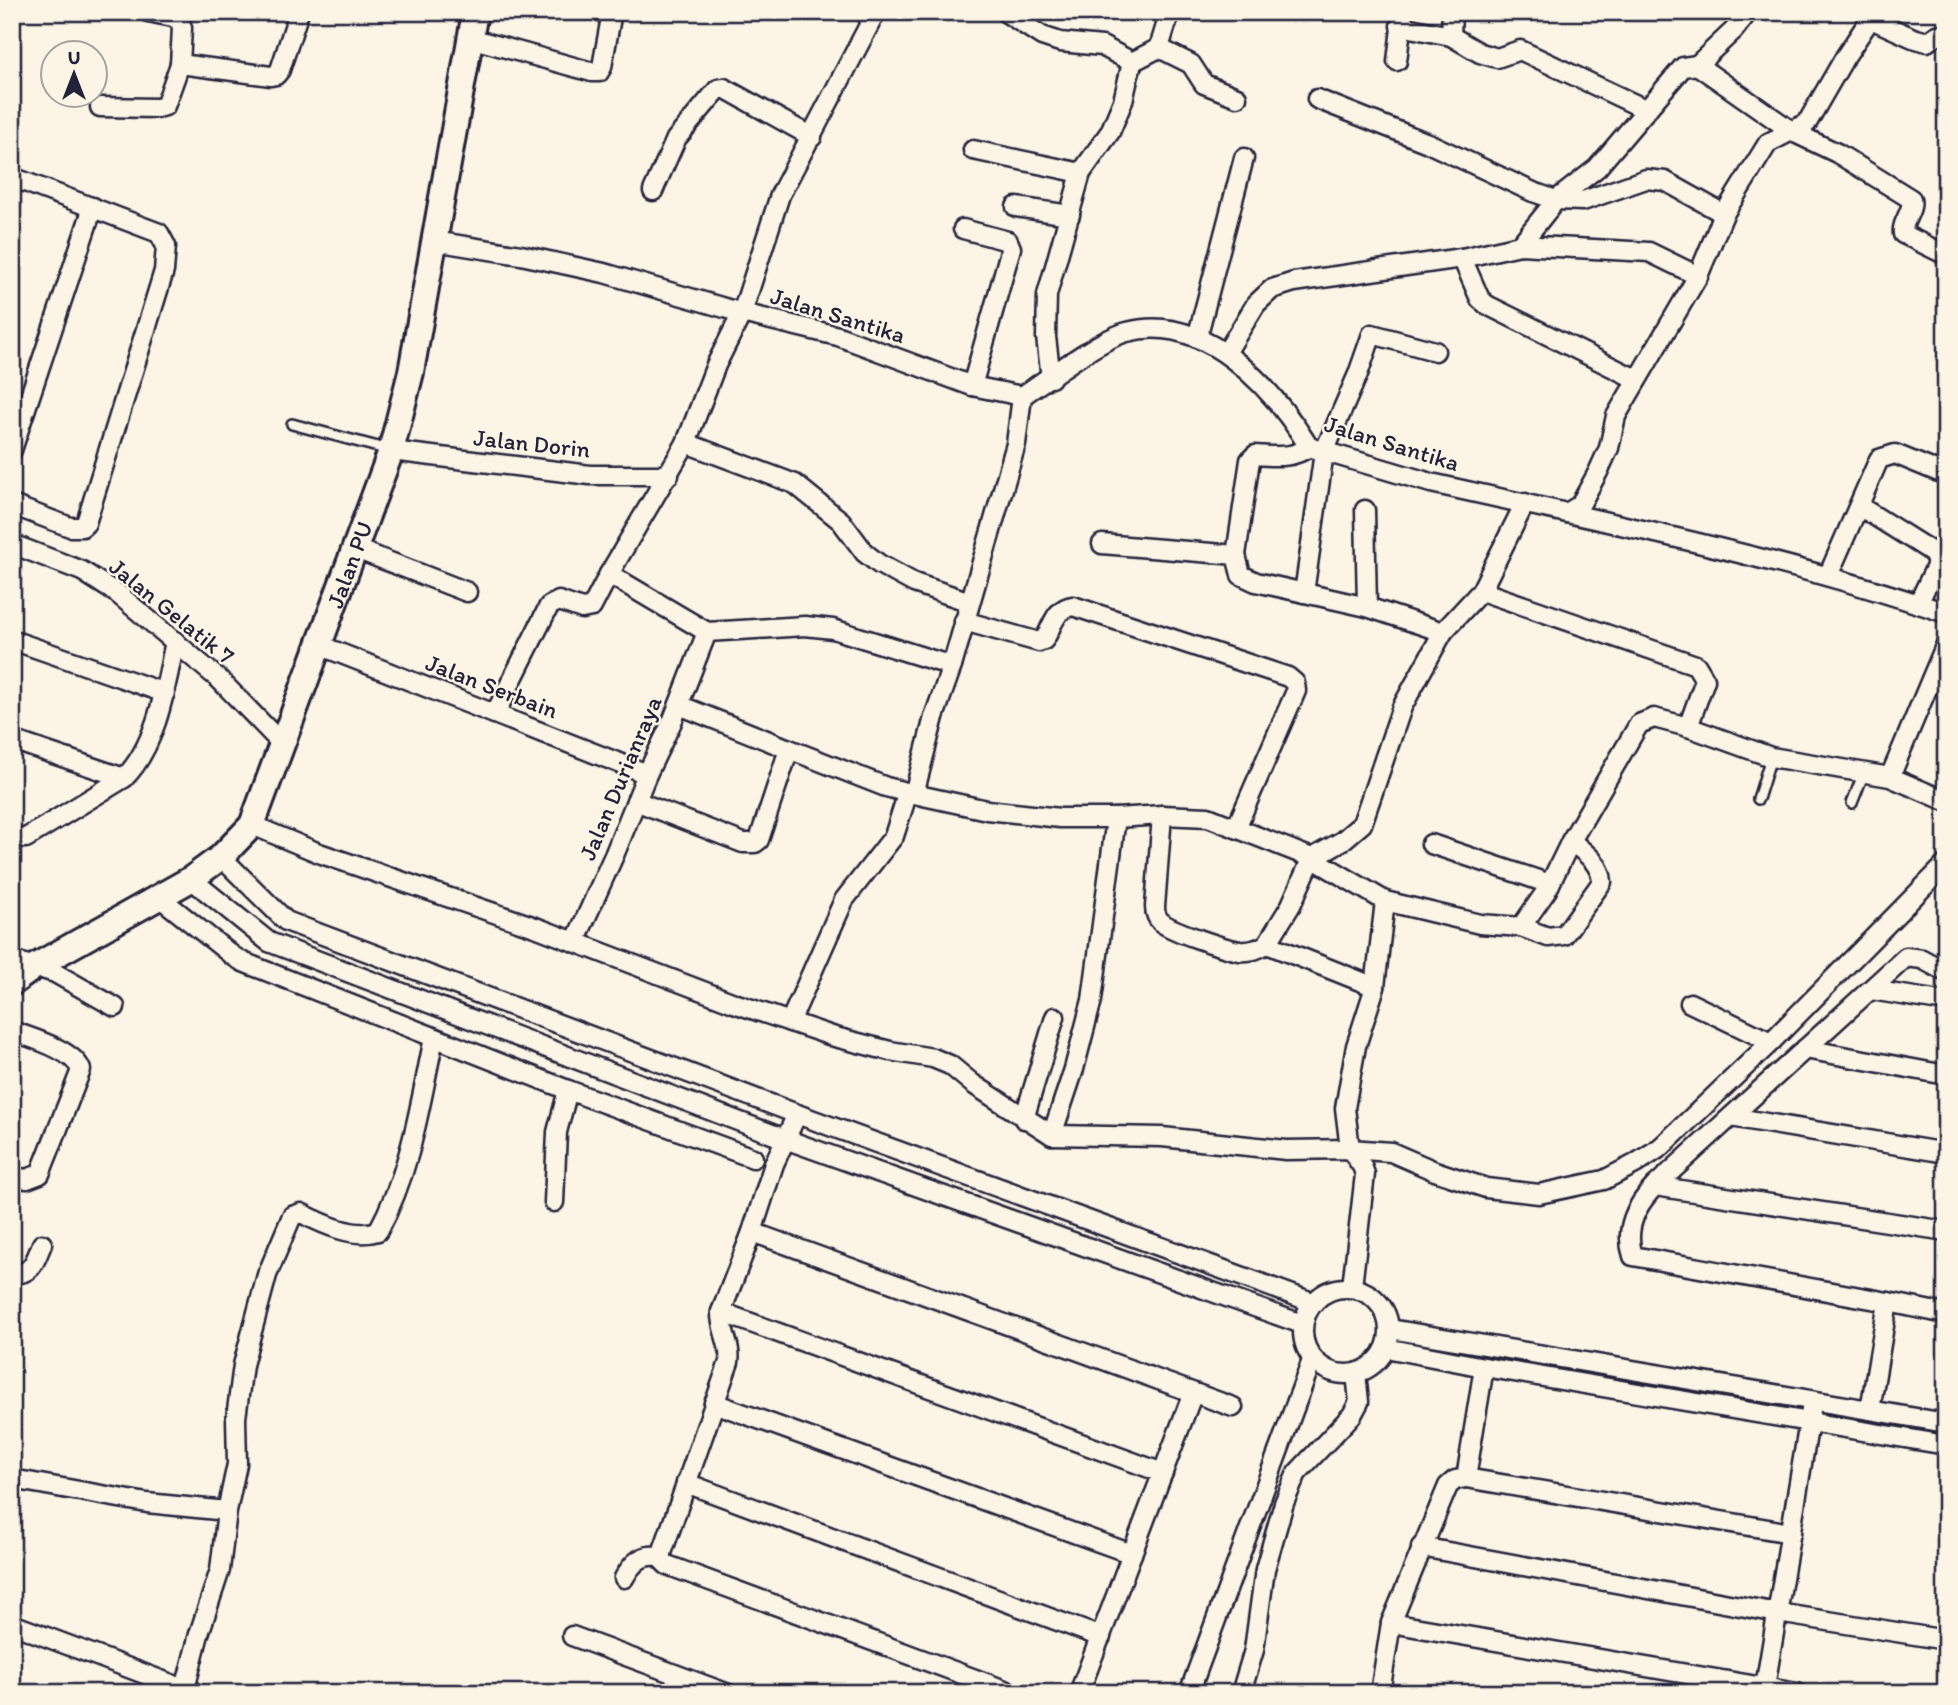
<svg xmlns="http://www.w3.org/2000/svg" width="1958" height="1705" font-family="Itim,sans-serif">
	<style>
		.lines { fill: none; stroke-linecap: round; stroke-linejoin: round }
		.lane-casing { stroke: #22223b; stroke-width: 14 }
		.street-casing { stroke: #22223b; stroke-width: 23 }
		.secondary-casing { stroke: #22223b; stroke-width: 30 }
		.lane { stroke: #fcf5e5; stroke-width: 9 }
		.street { stroke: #fcf5e5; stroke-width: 18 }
		.secondary { stroke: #fcf5e5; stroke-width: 24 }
		.labels { text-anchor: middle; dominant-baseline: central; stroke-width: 5; stroke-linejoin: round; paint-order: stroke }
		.street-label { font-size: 24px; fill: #22223b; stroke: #fcf5e5 }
	</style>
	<rect width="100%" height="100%" fill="#fcf5e5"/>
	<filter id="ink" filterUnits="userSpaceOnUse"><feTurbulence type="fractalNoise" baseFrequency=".0143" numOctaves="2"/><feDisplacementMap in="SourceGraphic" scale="14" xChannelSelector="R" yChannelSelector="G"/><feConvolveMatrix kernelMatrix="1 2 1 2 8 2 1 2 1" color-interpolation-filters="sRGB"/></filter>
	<g filter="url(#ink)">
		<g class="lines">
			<defs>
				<g id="lane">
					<path d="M292 424 389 450"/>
					<path d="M1758 799 1771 757"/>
					<path d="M1852 803 1863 775"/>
				</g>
				<g id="street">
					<path d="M148 12 173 17 180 21 182 28 180 64 271 76 276 75 280 70 299 12"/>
					<path d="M1005 12 1042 36 1060 42 1102 46 1132 62"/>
					<path d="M1871 19 1913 38 1927 42 1937 35H1946"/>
					<path d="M1400 26 1451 36 1480 53 1497 58 1520 50 1647 110"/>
					<path d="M1451 36 1452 12"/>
					<path d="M470 38 592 72H599L602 67 612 12"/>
					<path d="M1159 48 1170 12"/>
					<path d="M1397 61 1403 12"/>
					<path d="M1132 62 1159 48 1191 64 1204 84 1237 97"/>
					<path d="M1697 65 1734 30 1748 12"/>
					<path d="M1317 99 1428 143 1533 192 1556 200 1583 201 1646 179 1665 181 1724 214"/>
					<path d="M100 107 157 108 165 106 180 64"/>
					<path d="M973 150 1081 173"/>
					<path d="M12 177 159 233 166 246 164 271 86 523 82 527H70L12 505"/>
					<path d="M653 191 676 139 718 89 724 88 812 137"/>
					<path d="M1016 207 1070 215"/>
					<path d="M963 229 1008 241 1011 248 972 386"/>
					<path d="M434 241 521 255 604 273 742 313 838 336 972 386 1022 396C1049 378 1098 340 1127 332 1204 311 1273 388 1309 447L1431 483 1567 513 1580 505 1598 472 1609 448 1616 416 1698 276 1724 214 1768 143 1807 123 1845 57 1875 12"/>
					<path d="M1520 245 1556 200 1597 168 1683 67 1697 65 1793 132 1837 153 1911 199C1914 212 1901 221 1903 234L1946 255"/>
					<path d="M1462 258 1480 299 1487 305 1636 379"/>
					<path d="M1197 338 1244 158"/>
					<path d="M1226 353 1256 304 1272 289 1294 282 1462 258 1520 245 1649 252 1698 276"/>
					<path d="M1051 378 1046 337 1047 295 1081 173 1110 132 1123 101 1132 62"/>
					<path d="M1022 396 1016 444 952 666 934 717 914 794 987 810 1060 818H1116L1092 1000 1074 1069 1052 1135"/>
					<path d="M686 443 795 484 841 521 865 553 879 564 914 583 970 602"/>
					<path d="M12 450 93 207"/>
					<path d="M391 451 590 475H669"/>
					<path d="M1859 506 1929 550 1936 557V566L1918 604"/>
					<path d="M1365 510 1367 607"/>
					<path d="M1567 513C1694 541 1822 571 1946 613"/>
					<path d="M12 544 82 571 118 594 220 680 282 744"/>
					<path d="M1102 544 1236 555 1241 575 1256 582 1367 607 1443 632"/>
					<path d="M356 549 467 592"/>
					<path d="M1236 555 1250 460 1255 455C1275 456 1292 459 1309 447"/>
					<path d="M609 574 707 632 805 626 833 629 952 666"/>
					<path d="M1828 576 1879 459 1895 454 1946 475"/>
					<path d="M1481 591 1696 665 1705 680 1688 727"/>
					<path d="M1304 593 1324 452 1358 374 1372 334 1435 351"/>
					<path d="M964 621 1039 642 1044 640C1053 626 1055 608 1073 606L1288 677 1295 683 1296 691 1236 828"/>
					<path d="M12 640 165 693"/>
					<path d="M319 645 647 774"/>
					<path d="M495 714 549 606 559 601 582 609 592 607 609 574 686 443 716 365 742 313 780 195 876 12"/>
					<path d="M12 740 124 778"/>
					<path d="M789 749 886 787 914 794"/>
					<path d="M1890 777 1946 644"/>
					<path d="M636 801 743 843H755L759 840 789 749 679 705"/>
					<path d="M1162 815 1155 907C1155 913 1156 917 1161 922 1171 931 1226 949 1240 951 1251 952 1258 949 1267 944"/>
					<path d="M1116 818 1162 815 1208 817 1312 858 1342 841 1362 824 1402 707 1443 632 1481 591 1525 503"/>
					<path d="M252 825 319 853 538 928 734 1003 835 1037 890 1051 933 1058 950 1065 973 1084 1052 1135 1162 1137 1286 1150 1350 1149 1391 1152 1435 1171 1486 1188 1539 1194 1604 1180 1635 1164 1661 1147 1771 1042 1946 864"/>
					<path d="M12 838H26L124 778C157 746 166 685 175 641"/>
					<path d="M1431 844 1550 884"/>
					<path d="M221 857 286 921 797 1114 1312 1302"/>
					<path d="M191 879 269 942 785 1139 1302 1324"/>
					<path d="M159 897 233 956 243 962 568 1090 753 1158"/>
					<path d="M1521 927 1548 937 1564 935 1602 882C1601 863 1585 853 1571 841"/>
					<path d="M575 942 615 853 647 774 672 722 707 632"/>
					<path d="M12 960 55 973 115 1007"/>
					<path d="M1375 987 1267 944 1291 905 1312 858 1385 901 1480 924 1521 927 1547 890 1571 841 1639 724 1654 718 1688 727 1771 757 1890 777 1946 801"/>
					<path d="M1871 990 1946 1002"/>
					<path d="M1690 1003 1771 1042"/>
					<path d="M790 1022 844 900 894 836 908 792"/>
					<path d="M12 1031C31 1038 74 1050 81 1070L40 1174 27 1179 12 1177"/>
					<path d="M1805 1049 1946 1075"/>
					<path d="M797 1114 774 1164 752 1232 721 1312C720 1330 732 1345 729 1362L662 1553V1560L667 1565 1013 1693"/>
					<path d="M1731 1117 1946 1153"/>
					<path d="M1024 1119 1055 1017"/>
					<path d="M1655 1186 1906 957 1922 959 1946 972"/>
					<path d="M554 1202 557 1132 568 1090"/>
					<path d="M752 1232 1233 1407"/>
					<path d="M12 1274C33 1274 35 1261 42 1244"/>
					<path d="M1352 1287 1365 1174 1362 1166 1350 1149 1345 1108 1356 1046 1375 987 1385 901"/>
					<circle cx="1346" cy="1331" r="43"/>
					<path d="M1888 1302 1633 1256C1624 1229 1636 1205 1655 1186L1946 1231"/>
					<path d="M721 1312 1163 1473"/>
					<path d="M1390 1329 1946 1423"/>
					<path d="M1386 1348 1484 1367 1946 1445"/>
					<path d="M714 1403 1132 1554"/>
					<path d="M1870 1410 1888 1302 1946 1314"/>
					<path d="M1466 1478 1791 1533"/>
					<path d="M12 1479 147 1503 227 1511"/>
					<path d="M686 1483 1101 1637"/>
					<path d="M1421 1547 1778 1613 1946 1640"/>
					<path d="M624 1578C633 1562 643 1552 662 1557"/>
					<path d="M1391 1623 1797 1693"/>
					<path d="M12 1624 195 1693"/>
					<path d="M572 1636 726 1693"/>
					<path d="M184 1693 199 1634 220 1570 227 1511 237 1464 236 1418 243 1365 267 1275 292 1216 301 1213C323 1224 354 1239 378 1231 411 1171 420 1104 434 1038"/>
					<path d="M1079 1693 1193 1393"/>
					<path d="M1189 1693 1312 1360"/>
					<path d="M1241 1693 1254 1650 1265 1569 1284 1503 1297 1473 1352 1415 1359 1402 1356 1373"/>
					<path d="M1380 1693 1391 1623 1448 1486 1455 1480 1466 1478 1484 1367"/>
					<path d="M1764 1693 1811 1410"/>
				</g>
				<g id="secondary">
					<path id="s1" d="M12 983 34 967 191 879 221 857 252 825 391 451 411 372 475 12"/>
				</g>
			</defs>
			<!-- lane casing -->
			<use href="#lane" class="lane-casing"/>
			<!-- street casing -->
			<use href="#street" class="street-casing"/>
			<!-- secondary casing -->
			<use href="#secondary" class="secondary-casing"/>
			<!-- lane -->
			<use href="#lane" class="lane"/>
			<!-- street -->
			<use href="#street" class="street"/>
			<!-- secondary -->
			<use href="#secondary" class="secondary"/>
		</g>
	</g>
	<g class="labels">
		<!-- street labels -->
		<g class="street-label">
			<text transform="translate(838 315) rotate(17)">Jalan Santika</text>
			<text transform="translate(532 443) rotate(6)">Jalan Dorin</text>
			<text transform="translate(1392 443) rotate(17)">Jalan Santika</text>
			<text stroke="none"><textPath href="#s1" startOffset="567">Jalan PU</textPath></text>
			<text transform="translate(172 611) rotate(39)">Jalan Gelatik 7</text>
			<text transform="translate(492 686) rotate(21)">Jalan Serbain</text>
			<text transform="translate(620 778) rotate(-67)">Jalan Durianraya</text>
		</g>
	</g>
	<!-- margin -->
	<rect width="1958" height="1705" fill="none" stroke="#fcf5e5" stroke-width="42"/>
	<rect x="21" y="21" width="1916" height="1663" fill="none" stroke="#22223b" stroke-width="2.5" filter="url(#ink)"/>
	<!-- north arrow -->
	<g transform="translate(74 74)"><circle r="33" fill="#fcf5e5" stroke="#a5a1a1" stroke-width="2"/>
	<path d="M0-5L12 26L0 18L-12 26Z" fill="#22223b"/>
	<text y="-10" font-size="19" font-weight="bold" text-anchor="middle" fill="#22223b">U</text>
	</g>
</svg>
